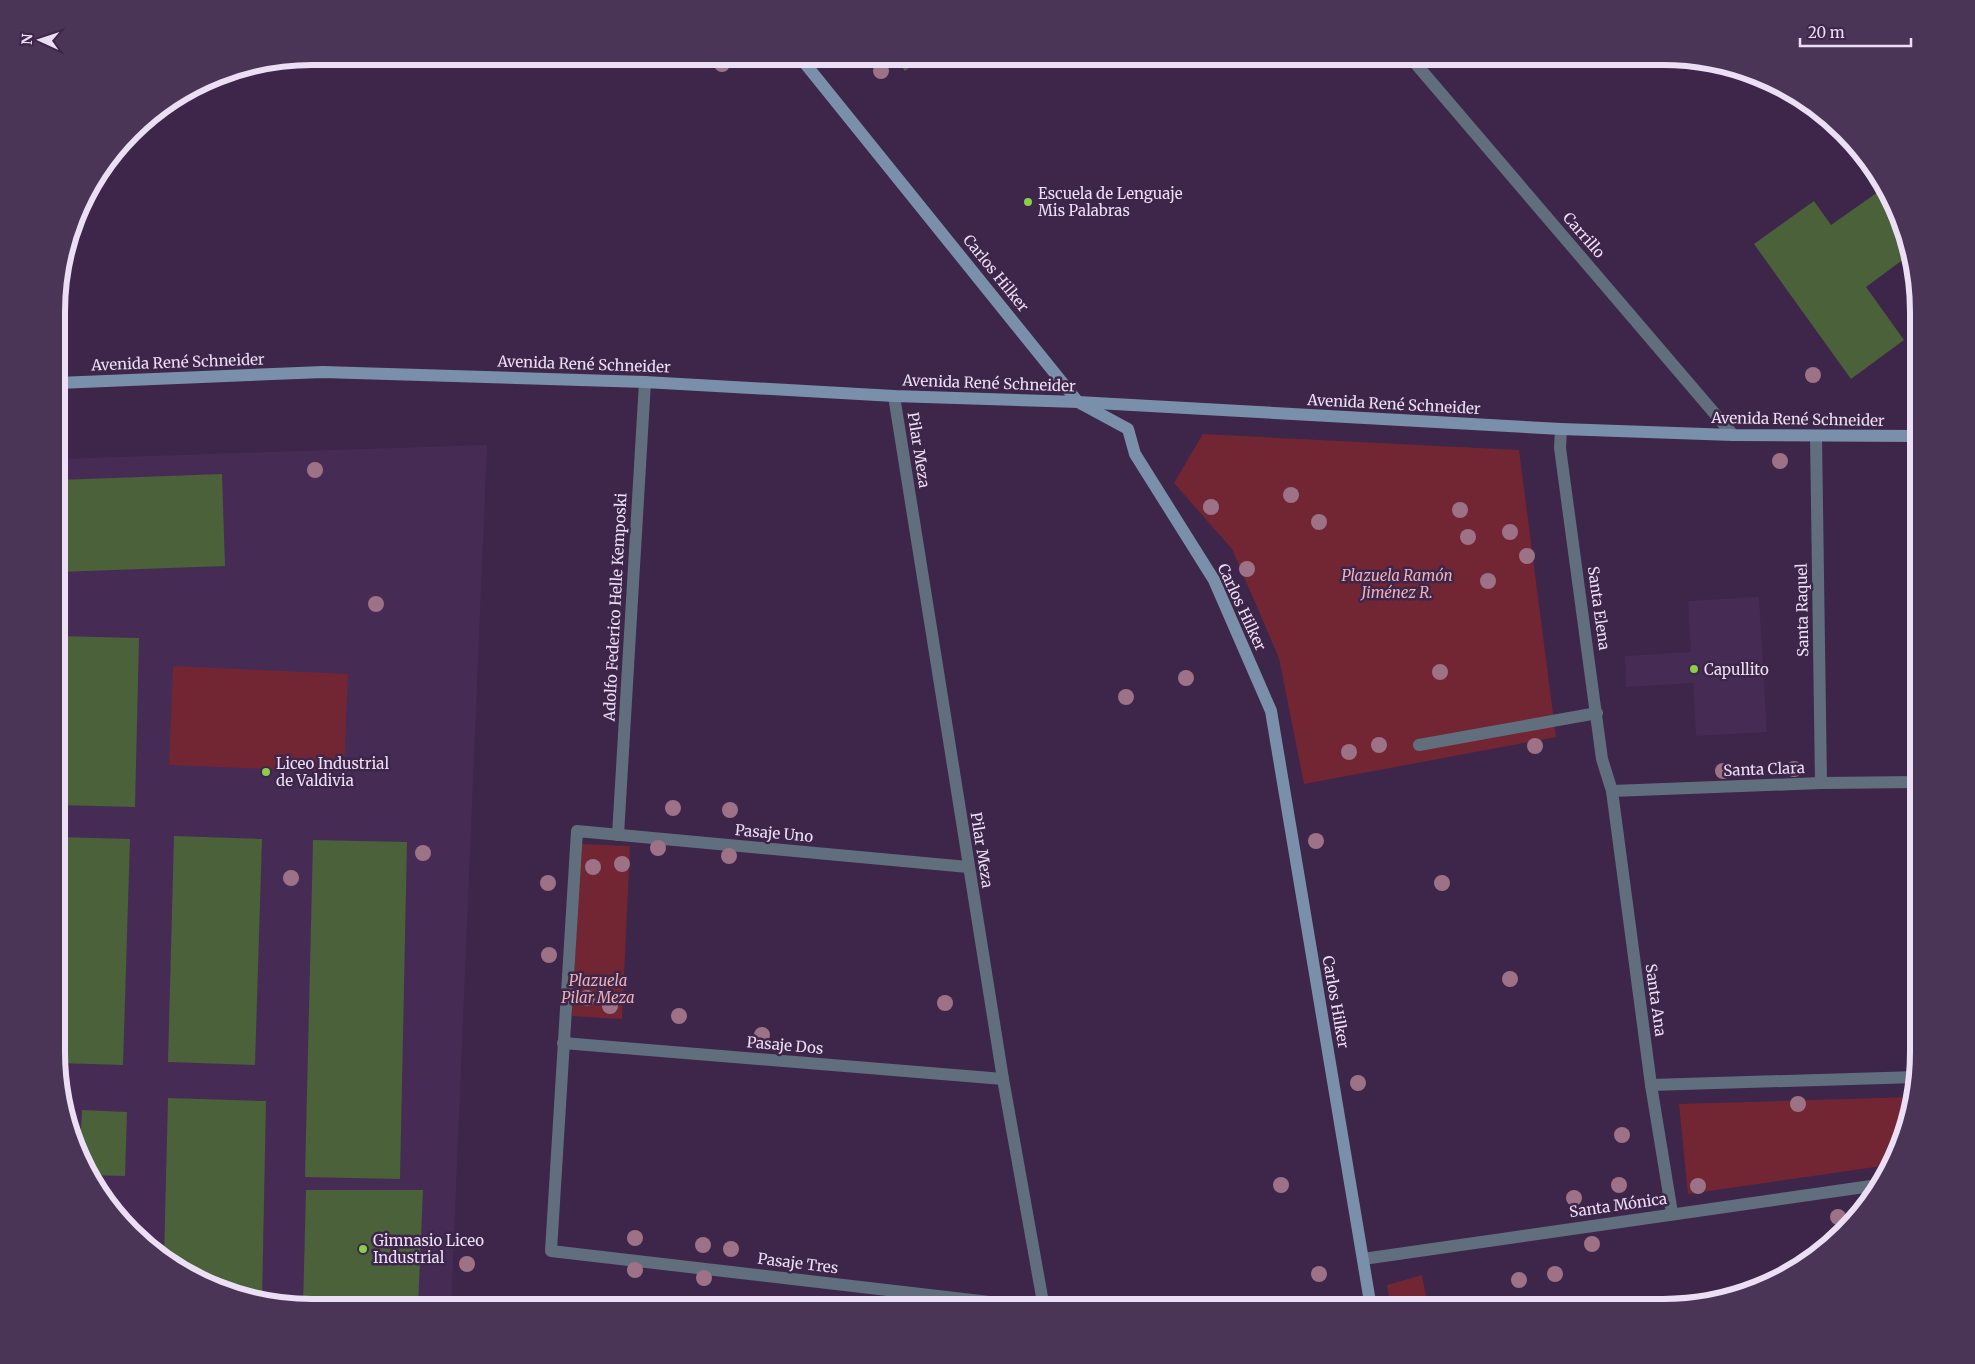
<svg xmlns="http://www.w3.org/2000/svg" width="1975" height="1364" font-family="Merriweather,serif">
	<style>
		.built { fill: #462b55 }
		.green { fill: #722634 }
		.building { fill: #4a6139 }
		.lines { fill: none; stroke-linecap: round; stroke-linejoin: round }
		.lane { stroke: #606e7e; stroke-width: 12 }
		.street { stroke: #606e7e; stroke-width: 12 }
		.secondary { stroke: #7a8fa9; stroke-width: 12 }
		.tree { fill: #9e7286 }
		.poi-dot { fill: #89cf48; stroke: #3d2649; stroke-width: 2 }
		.labels { text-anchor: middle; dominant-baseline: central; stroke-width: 5; stroke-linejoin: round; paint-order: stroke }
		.poi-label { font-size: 15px; fill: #ecdef5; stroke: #3d2649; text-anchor: start }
		.street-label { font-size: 15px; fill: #ecdef5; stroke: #3d2649 }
		.park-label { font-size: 15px; font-style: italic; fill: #eeb1b7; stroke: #3d2649 }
		.rim { fill: none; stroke: #ecdef5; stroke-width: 6 }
	</style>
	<rect width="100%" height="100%" fill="#3d2649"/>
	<!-- built -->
	<g class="built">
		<path d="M487 445 451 1307H295L229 1294 156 1255 91 1180 58 1085V459Z"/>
		<path d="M1759 597 1767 732 1696 736 1693 683 1626 687 1625 656 1691 652 1688 601Z"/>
	</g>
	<!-- green -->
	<g class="green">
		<path d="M1203 434 1519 450 1556 737 1304 784 1279 658 1232 549 1174 483Z"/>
		<path d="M173 666 348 674 344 772 169 765Z"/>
		<path d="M581 844 630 846 622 1019 572 1016Z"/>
		<path d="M1913 1097 1905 1135 1889 1165 1688 1194 1679 1104Z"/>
		<path d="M1422 1275 1428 1308H1391L1387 1285Z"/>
	</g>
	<!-- building -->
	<g class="building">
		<path d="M894 56H924L905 71Z"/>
		<path d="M1885 187 1892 199 1908 256 1866 287 1904 340 1851 379 1754 244 1814 201 1831 225Z"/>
		<path d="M222 474 225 566 58 572V480Z"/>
		<path d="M58 636 139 638 135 807 58 805Z"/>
		<path d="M174 836 262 839 255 1065 168 1062Z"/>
		<path d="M58 837 130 839 123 1065 58 1063Z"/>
		<path d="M313 840 407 842 400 1179 305 1177Z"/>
		<path d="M168 1098 266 1101 262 1301 229 1294 164 1259Z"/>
		<path d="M82 1110 127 1112 125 1176 89 1175 80 1150Z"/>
		<path d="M306 1190H423L418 1307H303Z"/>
	</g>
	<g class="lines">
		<!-- lane -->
		<path class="lane" d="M1419 745 1597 713"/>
		<!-- street -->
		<g class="street">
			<path d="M1410 57 1733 435"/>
			<path d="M894 396 1003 1079 1044 1308"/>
			<path d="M1561 429 1560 448 1602 759 1612 791 1651 1085 1672 1213"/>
			<path d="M1816 436 1821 783"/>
			<path d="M1612 791 1821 783 1918 782"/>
			<path d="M618 835 645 382"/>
			<path d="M968 867 577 831 551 1251 1042 1308"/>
			<path d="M563 1043 1003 1079"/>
			<path d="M1651 1085 1917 1077"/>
			<path d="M1363 1259 1878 1185"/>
		</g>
		<!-- secondary -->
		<g class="secondary">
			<path d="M799 56 1078 402 1128 429 1135 454 1214 580 1271 711 1371 1308"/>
			<path d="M58 383 323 372 645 382 894 396 1078 402 1561 429 1733 435 1918 436"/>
		</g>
	</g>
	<!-- trees -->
	<g class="tree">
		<circle cx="722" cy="64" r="8"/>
		<circle cx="881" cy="71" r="8"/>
		<circle cx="1813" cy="375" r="8"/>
		<circle cx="1780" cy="461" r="8"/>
		<circle cx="315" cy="470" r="8"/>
		<circle cx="1291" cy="495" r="8"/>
		<circle cx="1211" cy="507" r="8"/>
		<circle cx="1460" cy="510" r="8"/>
		<circle cx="1319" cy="522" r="8"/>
		<circle cx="1510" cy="532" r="8"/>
		<circle cx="1468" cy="537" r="8"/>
		<circle cx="1527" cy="556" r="8"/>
		<circle cx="1247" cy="569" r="8"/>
		<circle cx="1488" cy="581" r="8"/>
		<circle cx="376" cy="604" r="8"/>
		<circle cx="1440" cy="672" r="8"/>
		<circle cx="1186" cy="678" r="8"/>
		<circle cx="1126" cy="697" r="8"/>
		<circle cx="1379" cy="745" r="8"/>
		<circle cx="1535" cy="746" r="8"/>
		<circle cx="1349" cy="752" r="8"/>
		<circle cx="1794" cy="769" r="8"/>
		<circle cx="1723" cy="771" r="8"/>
		<circle cx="673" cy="808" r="8"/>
		<circle cx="730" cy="810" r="8"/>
		<circle cx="1316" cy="841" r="8"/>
		<circle cx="658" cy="848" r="8"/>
		<circle cx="423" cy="853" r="8"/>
		<circle cx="729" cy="856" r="8"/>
		<circle cx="622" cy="864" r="8"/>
		<circle cx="593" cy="867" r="8"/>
		<circle cx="291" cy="878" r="8"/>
		<circle cx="548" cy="883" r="8"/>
		<circle cx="1442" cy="883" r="8"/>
		<circle cx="549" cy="955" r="8"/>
		<circle cx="1510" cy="979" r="8"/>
		<circle cx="587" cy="998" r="8"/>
		<circle cx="945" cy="1003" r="8"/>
		<circle cx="610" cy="1006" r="8"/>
		<circle cx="679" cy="1016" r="8"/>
		<circle cx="762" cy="1035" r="8"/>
		<circle cx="1358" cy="1083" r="8"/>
		<circle cx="1798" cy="1104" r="8"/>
		<circle cx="1622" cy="1135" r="8"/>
		<circle cx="1281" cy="1185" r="8"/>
		<circle cx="1619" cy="1185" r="8"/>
		<circle cx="1698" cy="1186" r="8"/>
		<circle cx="1574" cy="1198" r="8"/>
		<circle cx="1838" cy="1217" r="8"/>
		<circle cx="635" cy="1238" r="8"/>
		<circle cx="1592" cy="1244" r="8"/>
		<circle cx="703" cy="1245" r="8"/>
		<circle cx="731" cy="1249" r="8"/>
		<circle cx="467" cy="1264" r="8"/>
		<circle cx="635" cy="1270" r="8"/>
		<circle cx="1319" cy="1274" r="8"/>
		<circle cx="1555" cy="1274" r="8"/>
		<circle cx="704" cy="1278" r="8"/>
		<circle cx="1519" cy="1280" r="8"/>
	</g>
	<!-- markers -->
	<g class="poi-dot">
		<circle cx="1028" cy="202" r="5"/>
		<circle cx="1694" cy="669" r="5"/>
		<circle cx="266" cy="772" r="5"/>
		<circle cx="363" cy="1249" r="5"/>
	</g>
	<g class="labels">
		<!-- poi labels -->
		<g class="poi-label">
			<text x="1038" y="193">Escuela de Lenguaje<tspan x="1038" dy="17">Mis Palabras</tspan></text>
			<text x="1704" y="669">Capullito</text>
			<text x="276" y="763">Liceo Industrial<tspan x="276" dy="17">de Valdivia</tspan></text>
			<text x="373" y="1240">Gimnasio Liceo<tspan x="373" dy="17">Industrial</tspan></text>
		</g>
		<!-- street labels -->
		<g class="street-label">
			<text transform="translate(1584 235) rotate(49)">Carrillo</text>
			<text transform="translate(996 273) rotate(51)">Carlos Hilker</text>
			<text transform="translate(178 362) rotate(-2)">Avenida René Schneider</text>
			<text transform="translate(584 364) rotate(2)">Avenida René Schneider</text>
			<text transform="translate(989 383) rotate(2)">Avenida René Schneider</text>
			<text transform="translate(1394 404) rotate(3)">Avenida René Schneider</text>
			<text transform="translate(1798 419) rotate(1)">Avenida René Schneider</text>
			<text transform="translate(919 450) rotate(81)">Pilar Meza</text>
			<text transform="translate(615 607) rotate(-87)">Adolfo Federico Helle Kemposki</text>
			<text transform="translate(1242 607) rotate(65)">Carlos Hilker</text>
			<text transform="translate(1599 608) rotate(82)">Santa Elena</text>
			<text transform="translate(1802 610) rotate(-91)">Santa Raquel</text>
			<text transform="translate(1764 769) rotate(-2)">Santa Clara</text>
			<text transform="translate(774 833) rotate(5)">Pasaje Uno</text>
			<text transform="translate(982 850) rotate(81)">Pilar Meza</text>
			<text transform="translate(1656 1000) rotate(82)">Santa Ana</text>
			<text transform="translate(1336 1002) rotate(80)">Carlos Hilker</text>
			<text transform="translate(785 1045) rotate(5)">Pasaje Dos</text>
			<text transform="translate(1618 1205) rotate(-8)">Santa Mónica</text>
			<text transform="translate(798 1263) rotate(7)">Pasaje Tres</text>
		</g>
		<!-- park labels -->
		<g class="park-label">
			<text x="1397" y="575">Plazuela Ramón<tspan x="1397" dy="17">Jiménez R.</tspan></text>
			<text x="598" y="980">Plazuela<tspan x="598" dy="17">Pilar Meza</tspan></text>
		</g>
	</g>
	<!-- crop -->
	<path d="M0 0H1975V1364H0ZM312 65H1663A247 247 0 0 1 1910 312V1052A247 247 0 0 1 1663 1299H312A247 247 0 0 1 65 1052V312A247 247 0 0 1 312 65Z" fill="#4b3557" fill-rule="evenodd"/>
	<path class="rim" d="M312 65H1663A247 247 0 0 1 1910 312V1052A247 247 0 0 1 1663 1299H312A247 247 0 0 1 65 1052V312A247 247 0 0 1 312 65Z"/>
	<!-- north arrow -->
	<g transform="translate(40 40) rotate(273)" stroke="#3d2649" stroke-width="4" paint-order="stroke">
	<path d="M0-4L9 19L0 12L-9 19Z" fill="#ecdef5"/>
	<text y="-8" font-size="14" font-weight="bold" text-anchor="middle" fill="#ecdef5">N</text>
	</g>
	<!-- scale -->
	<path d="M1800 38v8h111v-8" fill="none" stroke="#ecdef5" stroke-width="2.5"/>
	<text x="1808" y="38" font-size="15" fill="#ecdef5" stroke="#3d2649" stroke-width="4" paint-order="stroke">20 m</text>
</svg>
